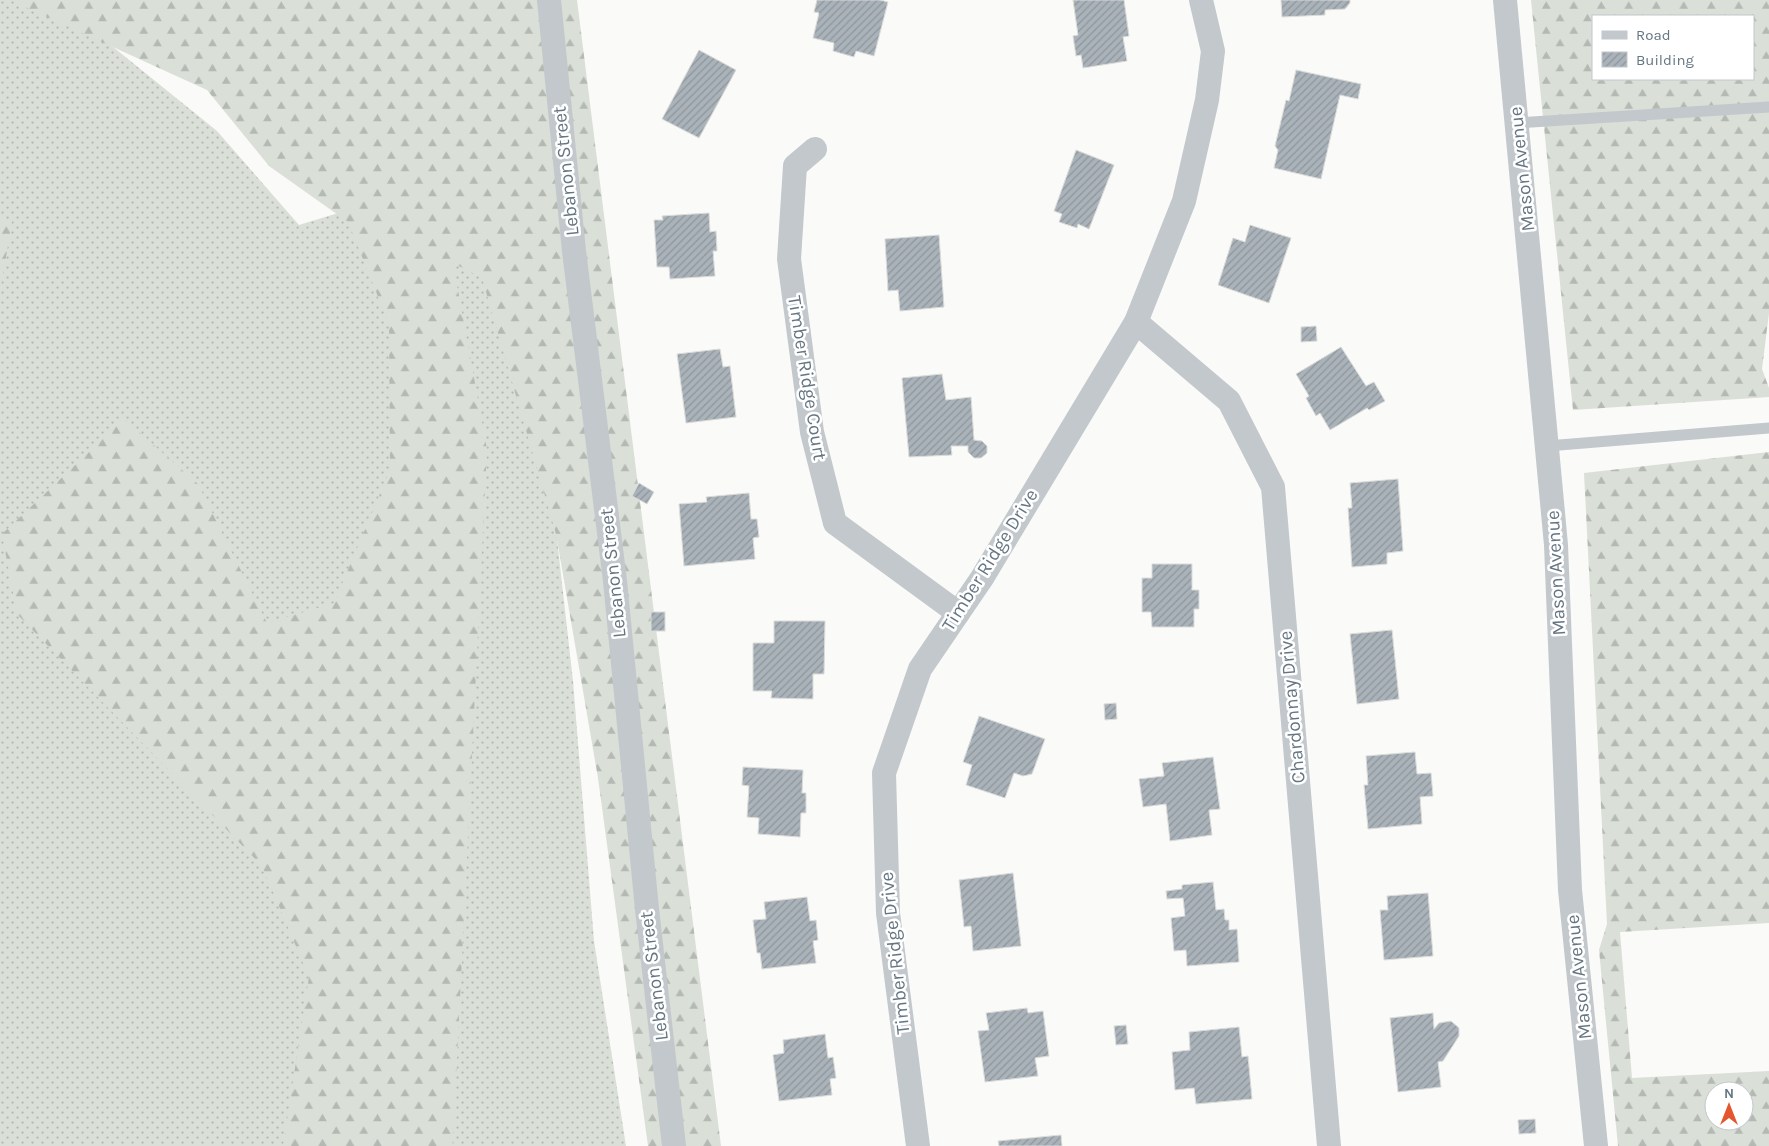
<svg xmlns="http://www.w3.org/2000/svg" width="1769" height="1146" font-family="Karla,sans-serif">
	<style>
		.grass { fill: url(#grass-dots) }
		.forest { fill: url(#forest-firs); fill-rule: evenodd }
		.building { fill: url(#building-hatch); stroke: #dcdcda }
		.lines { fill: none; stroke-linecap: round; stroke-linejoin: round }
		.service { stroke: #c3c8cc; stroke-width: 11 }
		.minor { stroke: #c3c8cc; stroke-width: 24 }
		.labels { text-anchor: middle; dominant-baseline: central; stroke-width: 5; stroke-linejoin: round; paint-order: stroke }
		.street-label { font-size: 19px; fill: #657683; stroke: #fff }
	</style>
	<defs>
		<pattern id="grass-dots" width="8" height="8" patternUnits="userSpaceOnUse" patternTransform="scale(1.25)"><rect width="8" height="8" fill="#dadfd7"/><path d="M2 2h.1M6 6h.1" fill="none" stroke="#b4b9b4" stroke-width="1.8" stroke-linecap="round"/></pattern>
		<pattern id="forest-firs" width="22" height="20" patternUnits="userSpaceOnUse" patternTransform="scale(1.25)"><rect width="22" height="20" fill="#dadfd7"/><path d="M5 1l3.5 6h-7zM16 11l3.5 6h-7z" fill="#b4b9b4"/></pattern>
		<pattern id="building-hatch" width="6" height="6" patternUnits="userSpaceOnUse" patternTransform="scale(1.25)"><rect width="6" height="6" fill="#aab3b9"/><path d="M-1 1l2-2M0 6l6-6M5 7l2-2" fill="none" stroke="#8e969c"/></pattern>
	</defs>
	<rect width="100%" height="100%" fill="#fafaf8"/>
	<!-- grass -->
	<path class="grass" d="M0 0H55L217 131 299 225 371 203 408 153 534 335 573 681 594 941 626 1146H0Z"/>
	<!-- forest -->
	<g class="forest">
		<path d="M10 0H577L721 1146H648L598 778 556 534 482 278 453 263 487 449 453 1141 452 1146H283L309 977 262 866 17 614 2 534 124 419 198 484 267 623 334 603 390 470 389 324 348 222 269 166 207 90Z"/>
		<path d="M1531 0H1769V313L1762 369 1769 388V397L1573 410ZM1593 16H1753V79H1593Z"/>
		<path d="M0 216 12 222 0 291Z"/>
		<path d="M1769 452V923L1620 932 1632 1078 1769 1071V1146H1618L1599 950 1607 924 1584 473ZM1714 1091H1744V1121H1714Z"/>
	</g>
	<!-- building -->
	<g class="building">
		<path d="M817 0H880L888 2 874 56 856 51 854 57 833 51 834 43 813 38 819 13 814 12Z"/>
		<path d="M1073 0H1124L1129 36 1123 37 1127 61 1083 68 1081 55 1076 56 1073 36 1078 35Z"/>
		<path d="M1281 0H1350V3L1345 9 1325 10V15L1282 17Z"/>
		<path d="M699 50 736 70 699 138 662 119Z"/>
		<path d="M1296 70 1361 84 1358 99 1340 95 1321 179 1274 168 1278 150 1275 146 1286 100 1289 101Z"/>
		<path d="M1076 150 1114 165 1089 229 1078 224 1077 228 1059 222 1062 214 1054 211Z"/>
		<path d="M709 213 710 232 716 231 717 251H713L715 276 670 279 669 267H657L654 220H663L662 216Z"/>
		<path d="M1250 225 1291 238 1269 303 1218 285 1233 238 1245 242Z"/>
		<path d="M939 235 944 307 900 311 898 290 888 291 885 239Z"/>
		<path d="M1316 326 1317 341 1301 342V327Z"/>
		<path d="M1341 347 1366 386 1374 382 1385 401 1369 410 1367 408 1330 430 1320 413 1316 416 1306 398 1309 396 1296 374Z"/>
		<path d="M720 349 723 367 730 366 736 417 686 423 677 354Z"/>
		<path d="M942 374 946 400 971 397 974 440 982 441 987 446V453L981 458H974L968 452V446H951L952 455 909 457 902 378Z"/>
		<path d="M1398 479 1403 551 1387 553V564L1352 567 1348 508H1352L1350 483Z"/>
		<path d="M639 483 654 492 647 504 632 496Z"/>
		<path d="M749 493 751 519H757L759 537 753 538 755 559 684 566 679 504 707 502 706 497Z"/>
		<path d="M1152 564H1192V590H1199V609H1194V627H1152L1151 612H1142V578H1152Z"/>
		<rect x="651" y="612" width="14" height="19"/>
		<path d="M774 621H825L824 674H813V699L771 698 772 691H753V643H774Z"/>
		<path d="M1392 630 1399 699 1357 704 1350 634Z"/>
		<path d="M1116 703 1117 719 1105 720 1104 704Z"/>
		<path d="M979 716 1045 739 1032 774 1023 776 1014 773 1005 798 966 785 972 765 963 762Z"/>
		<path d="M1415 752 1417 774 1431 773 1433 796 1420 797 1422 824 1368 829 1364 785H1368L1366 756Z"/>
		<path d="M1213 757 1220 809 1209 810 1212 835 1170 841 1166 804 1143 807 1139 779 1164 776 1162 763Z"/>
		<path d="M743 767 803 770 802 793H806V813H801L800 837 758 834 759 818 747 817 749 786 742 785Z"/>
		<path d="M1013 873 1021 946 973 951 971 926 964 927 959 880Z"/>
		<path d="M1213 882 1216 910 1224 909 1225 920H1229V930L1237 929 1239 962 1187 966 1186 950 1174 951 1171 918 1185 916 1183 898 1167 899 1166 891 1182 889V885Z"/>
		<path d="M1428 893 1433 956 1384 960 1380 910H1388L1387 896Z"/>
		<path d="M807 897 810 921 816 920 818 940 813 941 816 963 762 969 760 953H757L753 920 766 919 764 902Z"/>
		<path d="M1027 1008 1028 1013 1043 1011 1049 1056 1035 1058 1038 1076 985 1082 978 1031 989 1030 986 1013Z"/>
		<path d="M1433 1013 1434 1029 1439 1023 1451 1021 1459 1028V1036L1443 1061 1438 1062 1441 1087 1398 1092 1390 1018Z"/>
		<path d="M1126 1025 1128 1044 1116 1045 1114 1026Z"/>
		<path d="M1239 1027 1242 1057 1248 1056 1252 1099 1196 1104 1194 1088 1175 1090 1172 1052 1190 1050 1189 1032Z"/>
		<path d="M825 1034 828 1058 833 1057 836 1078 830 1079 832 1095 779 1101 773 1055 784 1053 783 1040Z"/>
		<path d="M1535 1119 1536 1133 1519 1134 1518 1120Z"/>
		<path d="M1061 1135 1062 1146H999L998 1141Z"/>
	</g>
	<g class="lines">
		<!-- service -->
		<g class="service">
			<path d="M1517 123 1769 107"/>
			<path d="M1547 446 1769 428"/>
		</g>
		<!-- minor -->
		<g class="minor">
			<path d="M549 0 574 251 615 581 647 909 674 1146"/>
			<path d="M1505 0 1556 545 1570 890 1596 1146"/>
			<path d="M815 149 795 166 789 259 812 432 835 523 958 613"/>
			<path d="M1136 322 1229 401 1273 487 1329 1146"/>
			<path d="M918 1146 888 913 884 773 920 669 982 578 1136 322 1184 201 1207 100 1213 51 1201 0"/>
		</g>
	</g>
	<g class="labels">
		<!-- street labels -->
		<g class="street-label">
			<text transform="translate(1522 169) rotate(-96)">Mason Avenue</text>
			<text transform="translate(566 171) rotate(-96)">Lebanon Street</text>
			<text transform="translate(807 378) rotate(81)">Timber Ridge Court</text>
			<text transform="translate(990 560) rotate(-58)">Timber Ridge Drive</text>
			<text transform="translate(613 573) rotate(-96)">Lebanon Street</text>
			<text transform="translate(1556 573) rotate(-93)">Mason Avenue</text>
			<text transform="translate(1292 707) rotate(-95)">Chardonnay Drive</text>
			<text transform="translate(895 953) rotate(-96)">Timber Ridge Drive</text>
			<text transform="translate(654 976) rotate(-97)">Lebanon Street</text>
			<text transform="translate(1579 977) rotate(-96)">Mason Avenue</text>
		</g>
	</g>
	<!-- legend -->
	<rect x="1592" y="15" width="162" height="65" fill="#ffffff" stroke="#c1c8cd"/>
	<rect x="1602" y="31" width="25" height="8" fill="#c3c8cc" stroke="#c1c8cd"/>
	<text x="1636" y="40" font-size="15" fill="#657683">Road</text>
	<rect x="1602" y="52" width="25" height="15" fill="url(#building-hatch)" stroke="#c1c8cd"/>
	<text x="1636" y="65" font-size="15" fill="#657683">Building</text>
	<!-- north arrow -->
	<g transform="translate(1729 1106)"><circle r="24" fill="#ffffff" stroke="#c1c8cd"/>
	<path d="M0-4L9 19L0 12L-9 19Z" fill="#e4572e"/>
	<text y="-8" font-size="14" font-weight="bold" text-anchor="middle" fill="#657683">N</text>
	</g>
</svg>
